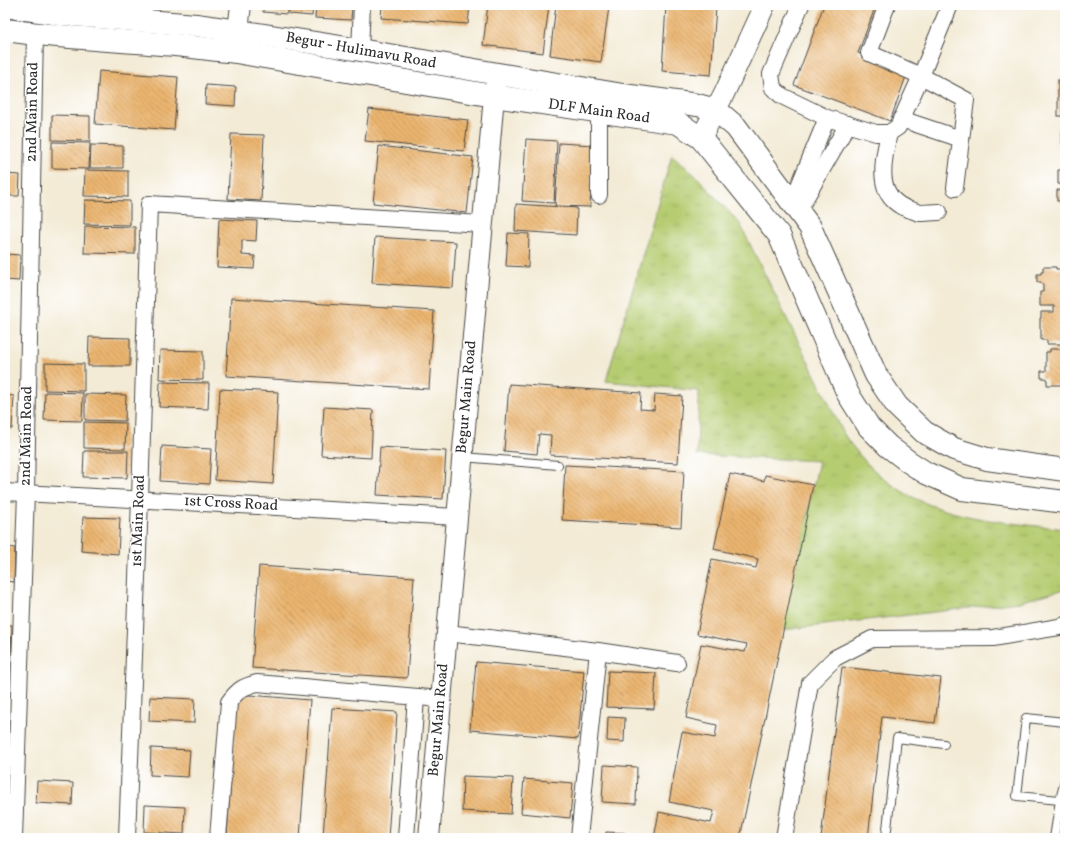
<svg xmlns="http://www.w3.org/2000/svg" width="1070" height="843" font-family="Vollkorn,serif">
	<style>
		.park { fill: url(#park-tufts); stroke: #707c4e }
		.building { fill: url(#building-back-hatch) }
		.lines { fill: none; stroke-linecap: round; stroke-linejoin: round }
		.service-casing { stroke: #494845; stroke-width: 10 }
		.minor-casing { stroke: #494845; stroke-width: 18 }
		.tertiary-casing { stroke: #494845; stroke-width: 22 }
		.secondary-casing { stroke: #494845; stroke-width: 24 }
		.service { stroke: #fff; stroke-width: 8 }
		.minor { stroke: #fff; stroke-width: 16 }
		.tertiary { stroke: #fff; stroke-width: 20 }
		.secondary { stroke: #fff; stroke-width: 22 }
		.labels { text-anchor: middle; dominant-baseline: central; stroke-width: 3; stroke-linejoin: round; paint-order: stroke }
		.street-label { font-size: 15px; fill: #2b2b2b; stroke: #fff }
	</style>
	<defs>
		<pattern id="park-tufts" width="24" height="20" patternUnits="userSpaceOnUse"><rect width="24" height="20" fill="#b5cc71"/><path d="M3 7l-1-3M5 7V3M7 7l1-3M15 17l-1-3M17 17v-4M19 17l1-3" fill="none" stroke="#9caf62"/></pattern>
		<pattern id="building-back-hatch" width="6" height="6" patternUnits="userSpaceOnUse"><rect width="6" height="6" fill="#ebb570"/><path d="M-1 5l2 2M0 0l6 6M5-1l2 2" fill="none" stroke="#bf935c"/></pattern>
	</defs>
	<rect width="100%" height="100%" fill="#fff"/>
	<filter id="ink" filterUnits="userSpaceOnUse"><feTurbulence type="fractalNoise" baseFrequency=".025" numOctaves="2"/><feDisplacementMap in="SourceGraphic" scale="8" xChannelSelector="R" yChannelSelector="G"/><feConvolveMatrix kernelMatrix="1 2 1 2 8 2 1 2 1" color-interpolation-filters="sRGB"/></filter>
	<filter id="wash" filterUnits="userSpaceOnUse"><feTurbulence type="fractalNoise" baseFrequency=".012" numOctaves="4" result="noise"/><feDisplacementMap in="SourceGraphic" scale="16" xChannelSelector="R" yChannelSelector="G"/><feGaussianBlur stdDeviation="0.9" result="paint"/><feColorMatrix in="noise" values="0 0 0 0 0 0 0 0 0 0 0 0 0 0 0 0 0 1.4 0 .05"/><feComposite in="paint" operator="in"/></filter>
	<g filter="url(#wash)">
		<rect width="100%" height="100%" fill="#f3ebd6"/>
		<!-- park -->
		<path class="park" d="M672 155 697 177 740 224 845 436C854 449 864 461 875 471 928 520 998 521 1065 529V589L1019 602 782 630 819 461 697 455 699 391 606 381Z"/>
		<g id="blocks">
			<!-- building -->
			<g class="building">
				<path d="M264 5H288L287 14 263 12Z"/>
				<path d="M289 5H313L312 16 289 14Z"/>
				<path d="M316 5H352L351 20 315 18Z"/>
				<path d="M382 5H470L468 24 381 18Z"/>
				<path d="M488 5H549L543 53 483 45Z"/>
				<path d="M556 5H594L609 7 601 62 550 55Z"/>
				<path d="M666 5 716 7 711 75 662 71Z"/>
				<path d="M824 5H876L858 53 908 71 890 121 794 85Z"/>
				<path d="M99 71 178 77 174 130 95 124Z"/>
				<rect x="1058" y="80" width="7" height="36"/>
				<path d="M206 85 236 87 235 106 205 104Z"/>
				<path d="M369 109 468 120 464 151 365 141Z"/>
				<path d="M52 115 90 116V141L52 140Z"/>
				<rect x="1062" y="131" width="3" height="13"/>
				<path d="M231 134 264 135 261 201 228 199Z"/>
				<path d="M526 139 557 141 554 203 522 201Z"/>
				<path d="M52 142 90 143 89 169 52 168Z"/>
				<path d="M559 143 593 145 590 207 555 206Z"/>
				<path d="M91 145 123 146V168H90Z"/>
				<path d="M379 146 473 157 467 213 373 203Z"/>
				<path d="M1063 167H1065V201H1057V190H1062V184H1058V170H1063Z"/>
				<path d="M85 170 128 171V197L84 196Z"/>
				<path d="M5 174 20 175 19 196H5Z"/>
				<path d="M85 200 130 201V225L84 224Z"/>
				<path d="M516 204 577 208 576 235 515 231Z"/>
				<path d="M219 219 257 221 256 241 242 240V255L255 256 254 269 217 267Z"/>
				<path d="M85 226 135 227V254L84 253Z"/>
				<path d="M508 233 529 234 528 267 506 266Z"/>
				<path d="M375 237 456 242 453 288 372 283Z"/>
				<path d="M5 254 20 255 19 281 5 280Z"/>
				<path d="M1043 267H1056V269H1065V345H1062V344H1047V340H1041V329H1040V318H1041V312H1054V306H1040V292H1043V284H1041V282H1037V274H1041V272H1043Z"/>
				<path d="M231 298 434 311 429 389 226 376Z"/>
				<path d="M89 337 130 338V366H88Z"/>
				<path d="M1050 349H1065V385H1047V380H1046V378H1041V371H1046V352H1050Z"/>
				<path d="M160 350 203 351V380L159 379Z"/>
				<path d="M45 363 84 364V391L45 390Z"/>
				<path d="M160 382 209 383 208 409 159 407Z"/>
				<path d="M509 384 641 393 640 409 654 410 655 394 682 396 678 463 550 455 551 435 539 434 537 454 504 451Z"/>
				<path d="M220 389 278 392 273 484 215 480Z"/>
				<path d="M45 392 83 393 82 421 44 420Z"/>
				<path d="M85 394 126 395 125 421 85 420Z"/>
				<path d="M5 395 14 396 12 429H5Z"/>
				<path d="M324 407 373 410 371 458 321 455Z"/>
				<path d="M84 422 126 423 125 449 84 448Z"/>
				<path d="M162 446 211 449 209 484 160 481Z"/>
				<path d="M380 447 446 451 443 499 377 495Z"/>
				<path d="M84 451H128L127 478 83 477Z"/>
				<path d="M565 465 684 471 681 527 562 520Z"/>
				<path d="M730 474 764 481 765 475 813 485 779 651 740 838H654L659 812 711 823 714 811 669 802 682 732 715 738 717 725 686 718 701 644 745 652 747 644 697 634 712 559 756 568 758 559 714 549Z"/>
				<path d="M83 517 120 518 118 554 81 551Z"/>
				<path d="M5 547 15 548 14 582 5 581Z"/>
				<path d="M259 566 414 577 407 678 252 668Z"/>
				<path d="M5 625H12L11 654H5Z"/>
				<path d="M476 662 584 671 578 739 470 730Z"/>
				<path d="M842 667 941 678 935 723 882 717 868 838H821Z"/>
				<path d="M608 671 656 673 654 709 606 707Z"/>
				<path d="M237 694 310 700 300 838H260L227 836Z"/>
				<path d="M150 697 195 699 194 723 149 721Z"/>
				<path d="M332 708 397 712 388 838 323 837Z"/>
				<path d="M608 717 625 718 624 742 607 741Z"/>
				<path d="M151 748 190 750 188 777 150 775Z"/>
				<path d="M5 758 10 759 8 803H5Z"/>
				<path d="M604 765 637 767 636 804 602 802Z"/>
				<path d="M463 776 513 778 511 814 462 811Z"/>
				<path d="M524 779 573 783 570 818 521 813Z"/>
				<path d="M37 781 73 783 72 805 36 803Z"/>
				<path d="M145 805 185 807 184 834 144 832Z"/>
				<path d="M606 832 625 833V838H606Z"/>
			</g>
		</g>
	</g>
	<g filter="url(#ink)">
		<use href="#blocks" fill-opacity="0" stroke="#494845" stroke-width="1"/>
		<g class="lines">
			<defs>
				<g id="service">
					<path d="M463 457 558 465"/>
					<path d="M1060 800 1017 796 1026 718 1065 722"/>
					<path d="M886 838 897 738 944 744"/>
					<path d="M1054 838 1060 800 1065 780"/>
				</g>
				<g id="minor">
					<path d="M801 5 771 74 773 88 782 96 827 118 876 133H889L898 127 921 76 950 5"/>
					<path d="M887 5 869 53 921 76 966 100 955 188"/>
					<path d="M360 50 362 5"/>
					<path d="M901 119 961 139"/>
					<path d="M889 133C883 161 874 197 908 209 912 210 916 212 920 213 926 213 933 212 939 212"/>
					<path d="M599 195V112"/>
					<path d="M792 203 827 118"/>
					<path d="M798 211 848 124"/>
					<path d="M5 492 457 517"/>
					<path d="M447 633 598 651 677 663"/>
					<path d="M14 838 26 493 35 34"/>
					<path d="M127 838 140 499 149 204 482 224"/>
					<path d="M218 838 229 702C238 690 242 687 257 683L441 699"/>
					<path d="M406 838 416 697"/>
					<path d="M579 838 598 651"/>
					<path d="M784 838 810 683 835 658 872 639 993 638 1059 627 1065 625"/>
				</g>
				<g id="tertiary">
					<path d="M236 47 241 5"/>
					<path d="M701 138 724 94 765 5"/>
					<path d="M429 838 494 96 498 74"/>
				</g>
				<g id="secondary">
					<path d="M5 6 61 14 196 25 238 31 360 50 498 74 623 95 698 105 716 110 736 127 810 227 876 375 897 406 924 432 954 449 987 459 1065 470"/>
					<path d="M5 30C62 38 118 40 175 45 195 47 215 50 236 52L494 96 678 123 701 138 779 235 848 394 869 427 888 446 909 462 926 473 962 489 1065 502"/>
				</g>
			</defs>
			<!-- service casing -->
			<use href="#service" class="service-casing"/>
			<!-- minor casing -->
			<use href="#minor" class="minor-casing"/>
			<!-- tertiary casing -->
			<use href="#tertiary" class="tertiary-casing"/>
			<!-- secondary casing -->
			<use href="#secondary" class="secondary-casing"/>
			<!-- service -->
			<use href="#service" class="service"/>
			<!-- minor -->
			<use href="#minor" class="minor"/>
			<!-- tertiary -->
			<use href="#tertiary" class="tertiary"/>
			<!-- secondary -->
			<use href="#secondary" class="secondary"/>
		</g>
	</g>
	<g class="labels">
		<!-- street labels -->
		<g class="street-label">
			<text transform="translate(361 51) rotate(10)">Begur - Hulimavu Road</text>
			<text transform="translate(33 112) rotate(-89)">2nd Main Road</text>
			<text transform="translate(599 112) rotate(8)">DLF Main Road</text>
			<text transform="translate(467 397) rotate(-85)">Begur Main Road</text>
			<text transform="translate(27 436) rotate(-89)">2nd Main Road</text>
			<text transform="translate(231 504) rotate(3)">1st Cross Road</text>
			<text transform="translate(139 521) rotate(-88)">1st Main Road</text>
			<text transform="translate(439 720) rotate(-85)">Begur Main Road</text>
		</g>
	</g>
	<!-- margin -->
	<rect width="1070" height="843" fill="none" stroke="#fff" stroke-width="20"/>
</svg>
